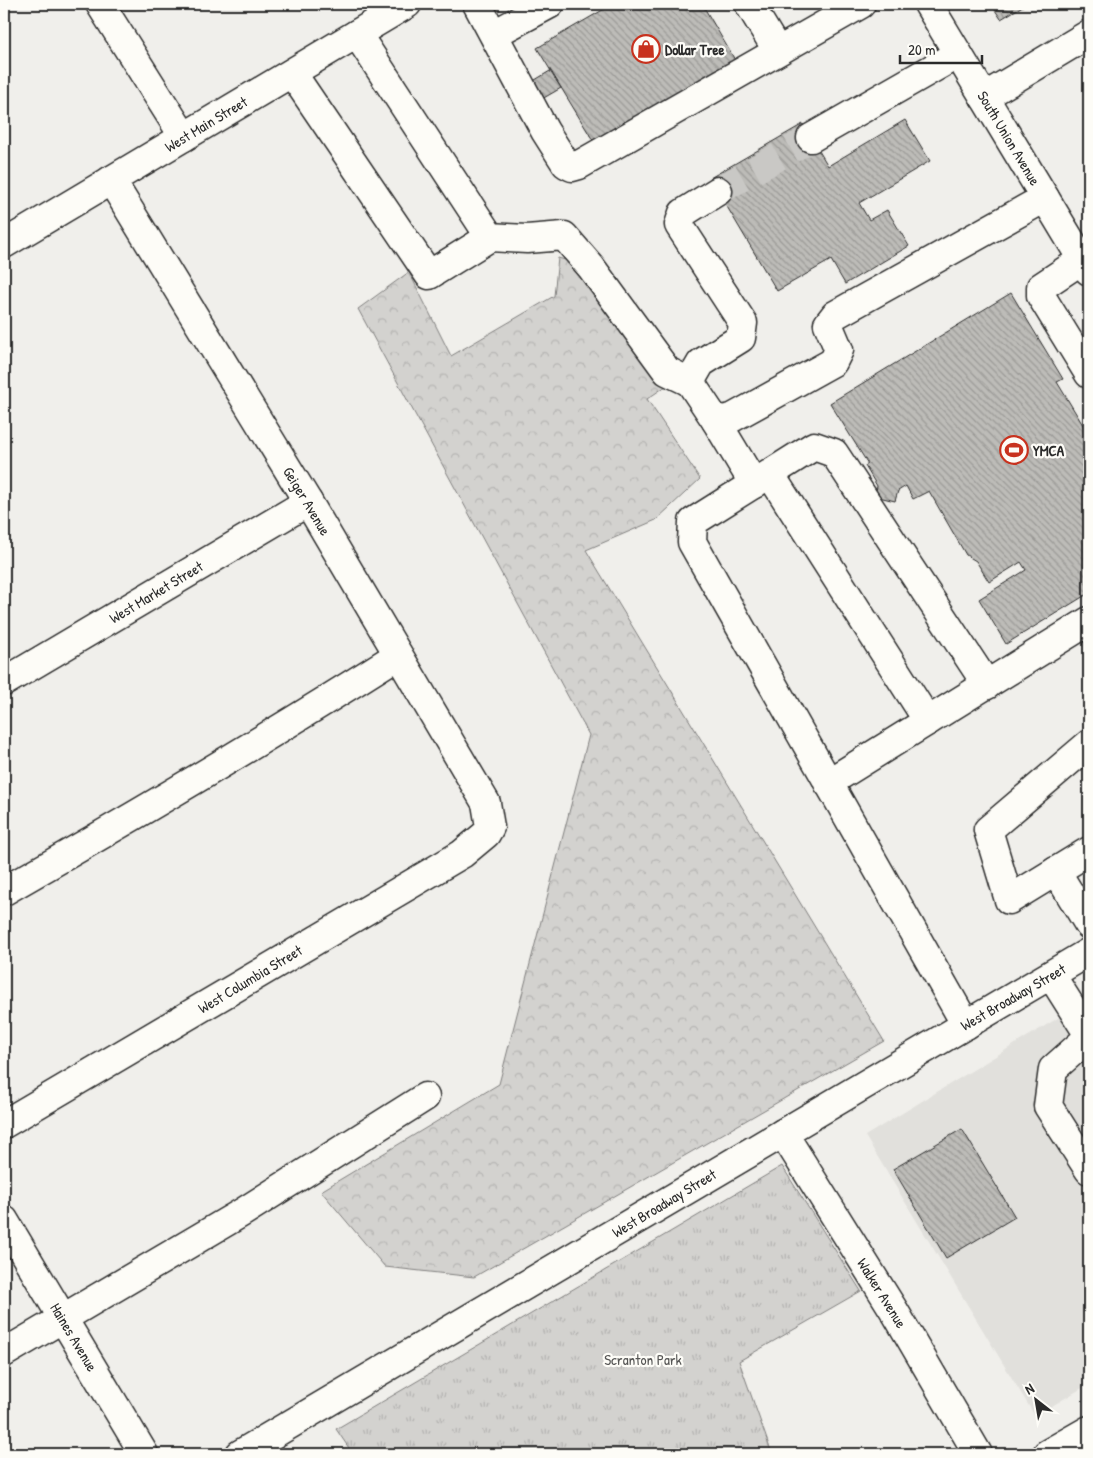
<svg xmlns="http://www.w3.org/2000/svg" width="1093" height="1458" font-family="'Patrick Hand',sans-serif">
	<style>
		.built { fill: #e1e0dc }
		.forest { fill: url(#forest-crowns); stroke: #7f7e7d }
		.park { fill: url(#park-tufts); stroke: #7f7e7d }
		.building { fill: url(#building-back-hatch); stroke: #2b2b2b }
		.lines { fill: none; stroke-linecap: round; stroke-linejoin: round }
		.minor-tunnel { stroke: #c9c8c5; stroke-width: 28; stroke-dasharray: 28 14; stroke-linecap: butt }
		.minor-casing { stroke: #2b2b2b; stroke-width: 31 }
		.major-casing { stroke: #2b2b2b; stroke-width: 31 }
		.minor { stroke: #fdfcf7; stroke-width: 28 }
		.major { stroke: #fdfcf7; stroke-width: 28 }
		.labels { text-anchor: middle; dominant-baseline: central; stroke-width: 4.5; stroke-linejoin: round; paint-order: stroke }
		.poi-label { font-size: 15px; font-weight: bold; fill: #2b2b2b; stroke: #fdfcf7; text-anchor: start }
		.street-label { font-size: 15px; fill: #2b2b2b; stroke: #fdfcf7 }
		.park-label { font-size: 15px; fill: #555554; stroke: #fdfcf7 }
	</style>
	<defs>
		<pattern id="forest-crowns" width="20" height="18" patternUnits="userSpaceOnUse" patternTransform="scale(1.25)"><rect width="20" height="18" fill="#d3d2cf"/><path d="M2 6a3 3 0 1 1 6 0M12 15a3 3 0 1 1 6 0" fill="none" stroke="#b5b4b2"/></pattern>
		<pattern id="park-tufts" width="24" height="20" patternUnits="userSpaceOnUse" patternTransform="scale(1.25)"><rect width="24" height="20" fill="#d3d2cf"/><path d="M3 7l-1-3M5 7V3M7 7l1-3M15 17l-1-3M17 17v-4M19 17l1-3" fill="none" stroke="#b5b4b2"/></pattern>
		<pattern id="building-back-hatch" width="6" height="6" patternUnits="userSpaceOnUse" patternTransform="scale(1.25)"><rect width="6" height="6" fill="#bdbcb8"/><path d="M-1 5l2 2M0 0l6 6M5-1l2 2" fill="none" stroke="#9a9996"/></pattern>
	</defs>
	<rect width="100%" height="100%" fill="#f0efeb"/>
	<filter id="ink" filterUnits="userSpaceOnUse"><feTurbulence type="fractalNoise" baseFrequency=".02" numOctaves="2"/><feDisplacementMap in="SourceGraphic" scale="10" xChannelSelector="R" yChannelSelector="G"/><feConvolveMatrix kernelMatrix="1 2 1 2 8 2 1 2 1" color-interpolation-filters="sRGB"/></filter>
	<g filter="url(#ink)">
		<!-- built -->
		<path class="built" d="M1089 999V1384L1035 1416 865 1136Z"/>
		<!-- forest -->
		<path class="forest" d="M558 258 591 267 672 382 647 399 700 479 656 520 586 550 884 1041 474 1277 385 1267 321 1191 499 1084 589 735 358 309 409 272 451 356 554 296Z"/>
		<!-- park -->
		<path class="park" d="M782 1166 861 1291 739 1361 772 1454H353L336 1429Z"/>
		<!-- building -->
		<g class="building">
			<path d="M613 4H702L735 60 594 142 537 48Z"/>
			<path d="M991 4H1026L1001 19Z"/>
			<path d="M550 71 561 88 535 103 525 86Z"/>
			<path d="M905 120 930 161 859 203 869 220 887 210 909 246 845 284 831 260 777 291 710 178 803 124 828 166Z"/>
			<path d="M1011 293 1063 379 1057 382 1089 435V593L1006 644 979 599 1026 570 1021 562 989 582 976 561 966 555 929 491 913 499 906 486 898 491 895 501 875 496 877 486 865 466 868 464 830 403Z"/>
			<path d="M962 1129 1015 1217 946 1258 893 1169Z"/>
		</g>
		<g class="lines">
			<!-- minor-tunnel -->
			<path class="minor-tunnel" d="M718 191 811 138"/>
			<defs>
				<g id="minor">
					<path d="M100 4 184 137"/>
					<path d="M477 4 545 131 566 164 572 167 579 165 861 4"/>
					<path d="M749 4 777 50"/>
					<path d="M357 34 490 237 527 239 564 236 591 267 667 371 690 382"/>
					<path d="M494 34 550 4"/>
					<path d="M292 73 429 275 490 237"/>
					<path d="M984 97 1089 34"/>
					<path d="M811 138 958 54"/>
					<path d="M718 191 683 213 679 225 743 323 741 338 701 363 690 382 716 421 732 418 833 362 839 350 828 324 835 315 1045 198"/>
					<path d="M4 244 407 4"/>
					<path d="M1089 255 1041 287V296L1089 374"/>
					<path d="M716 421 754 484"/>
					<path d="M770 474 928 721"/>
					<path d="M4 682 308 502"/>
					<path d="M1089 744 988 830 1009 900 1089 851"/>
					<path d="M828 783 1089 621"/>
					<path d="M1056 871 1089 925"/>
					<path d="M4 891C137 815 269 737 398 655"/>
					<path d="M1051 975 1089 1035"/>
					<path d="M966 1025 692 542 693 522 814 446 834 453 987 685"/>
					<path d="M1089 1037 1053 1069 1048 1106 1089 1170"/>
					<path d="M4 1124 462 854 486 834 490 827 486 803 308 502 111 180"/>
					<path d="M783 1133 895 1312 978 1454"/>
					<path d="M4 1220 144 1454"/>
					<path d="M4 1353 243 1212 425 1097"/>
					<path d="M240 1454 1089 952"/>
					<path d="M1047 1454 1089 1430"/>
				</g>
				<path id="major" d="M928 4 1089 271"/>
			</defs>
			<!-- minor casing -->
			<use href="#minor" class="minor-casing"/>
			<!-- major casing -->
			<use href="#major" class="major-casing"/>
			<!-- minor -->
			<use href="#minor" class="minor"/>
			<!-- major -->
			<use href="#major" class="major"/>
		</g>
	</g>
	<!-- icons -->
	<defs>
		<symbol id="shop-ring" viewBox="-11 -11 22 22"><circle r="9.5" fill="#fdfcf7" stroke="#c8321e" stroke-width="1.5"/><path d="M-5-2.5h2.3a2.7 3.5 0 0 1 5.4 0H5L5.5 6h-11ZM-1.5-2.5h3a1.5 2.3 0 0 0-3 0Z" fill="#c8321e"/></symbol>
		<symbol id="stadium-ring" viewBox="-11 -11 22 22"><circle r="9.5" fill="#fdfcf7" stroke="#c8321e" stroke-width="1.5"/><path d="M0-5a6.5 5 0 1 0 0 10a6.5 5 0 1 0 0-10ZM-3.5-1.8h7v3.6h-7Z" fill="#c8321e"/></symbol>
	</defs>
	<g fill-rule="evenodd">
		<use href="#shop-ring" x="630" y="33" width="32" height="32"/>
		<use href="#stadium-ring" x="998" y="434" width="32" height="32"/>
	</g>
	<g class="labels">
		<!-- poi labels -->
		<g class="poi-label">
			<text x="665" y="49">Dollar Tree</text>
			<text x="1033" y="450">YMCA</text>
		</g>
		<!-- street labels -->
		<g class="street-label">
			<text transform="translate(206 124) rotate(-31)">West Main Street</text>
			<text transform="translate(1009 138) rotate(59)">South Union Avenue</text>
			<text transform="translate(307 501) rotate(59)">Geiger Avenue</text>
			<text transform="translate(156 592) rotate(-31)">West Market Street</text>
			<text transform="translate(250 979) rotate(-31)">West Columbia Street</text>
			<text transform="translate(1013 997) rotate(-30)">West Broadway Street</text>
			<text transform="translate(664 1203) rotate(-31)">West Broadway Street</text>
			<text transform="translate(882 1293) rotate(58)">Walker Avenue</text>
			<text transform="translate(74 1337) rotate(59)">Haines Avenue</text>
		</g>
		<!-- park labels -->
		<g class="park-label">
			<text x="643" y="1359">Scranton Park</text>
		</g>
	</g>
	<!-- margin -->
	<rect width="1093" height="1458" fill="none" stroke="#fdfcf7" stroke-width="20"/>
	<rect x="10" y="10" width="1073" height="1438" fill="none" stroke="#2b2b2b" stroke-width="2" filter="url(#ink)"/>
	<!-- north arrow -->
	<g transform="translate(1036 1400) rotate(329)" stroke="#fdfcf7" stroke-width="4" paint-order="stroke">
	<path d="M0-4L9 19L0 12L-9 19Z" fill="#2b2b2b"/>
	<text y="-8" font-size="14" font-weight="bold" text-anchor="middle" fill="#2b2b2b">N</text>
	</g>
	<!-- scale -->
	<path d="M900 55v8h82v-8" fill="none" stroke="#2b2b2b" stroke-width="2.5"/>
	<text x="908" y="55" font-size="15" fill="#2b2b2b" stroke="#fdfcf7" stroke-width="4" paint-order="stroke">20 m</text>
</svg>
